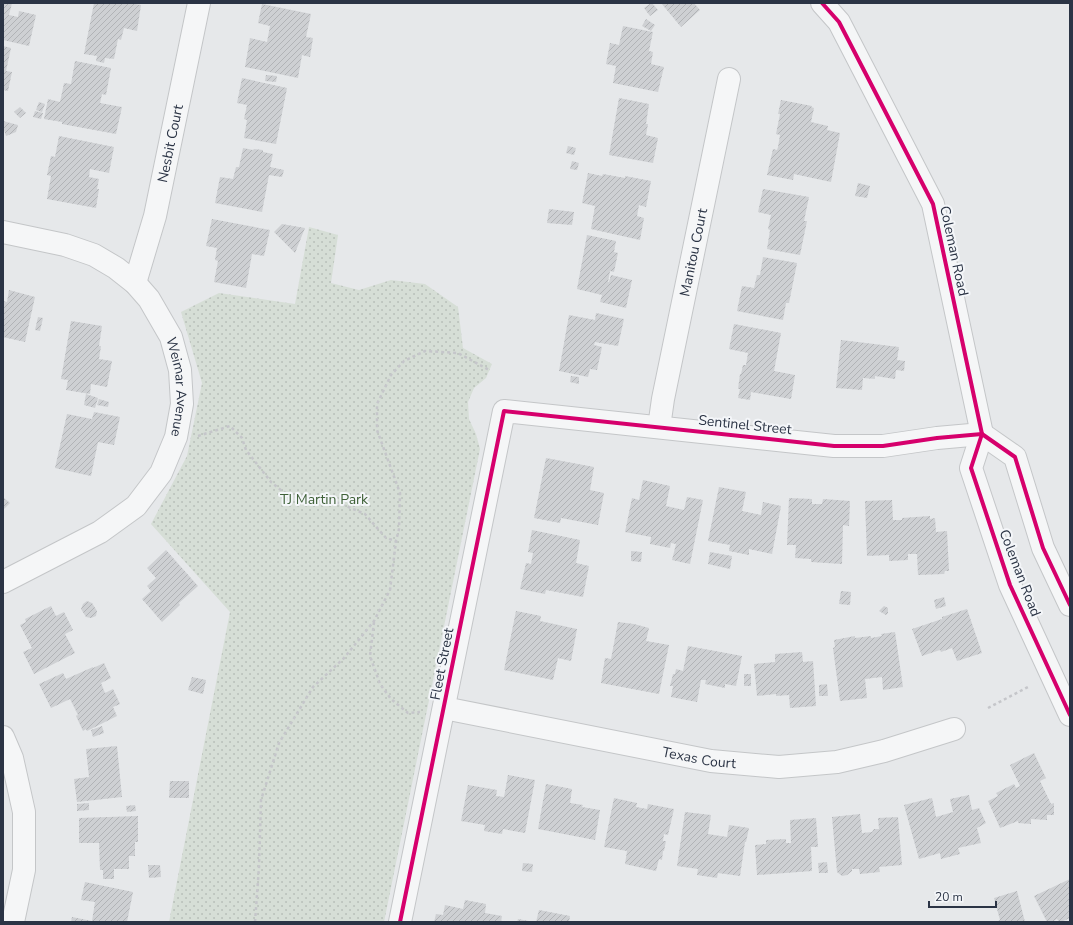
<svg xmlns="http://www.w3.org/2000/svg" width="1073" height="925" font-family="'Nunito Sans',sans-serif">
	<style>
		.park { fill: url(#park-dots) }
		.building { fill: url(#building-hatch) }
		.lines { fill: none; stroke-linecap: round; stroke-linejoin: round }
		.minor-casing { stroke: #c4c6c8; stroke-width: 24 }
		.path { stroke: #c5c6ca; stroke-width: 2.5; stroke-dasharray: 3 3; stroke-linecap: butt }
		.minor { stroke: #f5f6f7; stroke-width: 22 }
		.cycleway-casing { stroke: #f4f6f9; stroke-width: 6 }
		.cycleway { stroke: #d6006c; stroke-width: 4 }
		.labels { text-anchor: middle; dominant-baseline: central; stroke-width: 4; stroke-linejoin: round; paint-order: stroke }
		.street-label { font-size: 14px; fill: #2b3445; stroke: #f4f6f9 }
		.park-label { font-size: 14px; fill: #3f6138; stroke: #f4f6f9 }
	</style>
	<defs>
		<pattern id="park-dots" width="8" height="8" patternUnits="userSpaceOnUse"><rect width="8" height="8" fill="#d6ded6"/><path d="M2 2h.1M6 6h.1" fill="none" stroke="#b8bfb9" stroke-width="1.8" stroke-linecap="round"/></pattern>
		<pattern id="building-hatch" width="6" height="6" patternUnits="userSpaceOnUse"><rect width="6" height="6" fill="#ced0d3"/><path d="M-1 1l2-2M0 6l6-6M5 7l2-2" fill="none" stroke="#b1b3b6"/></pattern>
	</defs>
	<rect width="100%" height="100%" fill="#e6e8ea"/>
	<!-- park -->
	<path class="park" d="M309 227 338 235 331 283 359 290 391 280 425 284 458 307 463 348 492 364 486 378 474 388 468 402 469 419 476 434 480 449 384 922H169L230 612 151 524 187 456 202 383 181 312 219 293 295 304Z"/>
	<!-- building -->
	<g class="building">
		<path d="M3 3H12L9 15 18 17 19 11 36 15 29 46 3 40Z"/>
		<path d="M94 3H130L141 5 137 31 124 28 121 40 118 39 114 59 105 58 104 63 96 61 97 56 84 54Z"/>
		<path d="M651 3H652L658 10 650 16 644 8Z"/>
		<path d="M661 3H694L700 10 681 27Z"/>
		<path d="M262 4 311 14 306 37 313 38 310 57 302 55 298 78 245 67 250 38 267 42 270 26 258 23Z"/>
		<path d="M646 19 655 25 651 31 642 26Z"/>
		<path d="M623 26 653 32 649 51 653 52 651 64 664 67 658 92 613 83 616 66 606 64 610 43 619 45Z"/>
		<path d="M3 46 11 48 6 71 12 72 8 91 3 90Z"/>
		<path d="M75 61 111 68 106 95 102 94 100 103 122 107 116 134 62 124V122L44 119 48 99 60 102 64 83 71 84Z"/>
		<path d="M266 75 277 76 276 82 265 81Z"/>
		<path d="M242 78 287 88 276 144 244 138 247 120 244 119 247 105 237 103Z"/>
		<path d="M619 98 649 104 646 124H648L646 135 658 138 653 163 609 155Z"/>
		<path d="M781 100 812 106 811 107 814 108 811 122 828 126 827 130 840 133 831 182 794 174 793 180 767 175 773 149 777 150 778 147 780 135 776 134 780 114H778Z"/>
		<path d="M39 102 45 104 42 112 36 110Z"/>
		<path d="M20 107 26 113 20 118 14 112Z"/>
		<path d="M35 111 43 113 41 119 33 117Z"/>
		<path d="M3 121 18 125 16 132 6 136 4 130 3 131Z"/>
		<path d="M59 136 114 147 109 173 90 169 89 177 99 179 97 189H99L96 208 47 199 51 176 47 175 51 156 55 157Z"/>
		<path d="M568 146 576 148 574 155 566 153Z"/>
		<path d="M243 148 253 150 254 149 263 150V152L273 154 270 167 284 170 282 177 269 175 262 212 215 203 220 177 233 179 236 167H239Z"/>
		<path d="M572 161 579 163 577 170 570 169Z"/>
		<path d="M588 173 602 176 603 174 625 178V176L651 181 646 207 639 205 637 216 644 218 640 240 591 229 595 206 582 203Z"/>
		<path d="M858 183 870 186 867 198 855 196Z"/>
		<path d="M763 189 809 197 804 221H807L800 255 767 249 770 230 768 229 771 215 758 212Z"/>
		<path d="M549 209 574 212 572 225 547 223Z"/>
		<path d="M212 219 270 230 264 256 252 254 246 288 214 282 218 261 215 260 217 248 206 246Z"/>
		<path d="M282 224 305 228 295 253 274 232Z"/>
		<path d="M587 235 616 241 614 252 618 253 614 272 610 271 608 282H609L611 275 632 280 626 308 600 302 602 295 577 289Z"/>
		<path d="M763 257 797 263 789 303H786L783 320 737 311 742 286 754 288 757 275H760Z"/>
		<path d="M9 290 35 297 25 342 3 337V301L7 302Z"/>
		<path d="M596 313 624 319 618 346 595 342 594 345 602 347 597 370 590 369 588 377 559 371 569 315 595 320Z"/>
		<path d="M38 317 43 318 40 331 35 330Z"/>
		<path d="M71 321 102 326 99 346H101L99 359 112 361 107 387 91 384 90 394 66 390 68 380 61 379Z"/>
		<path d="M734 324 781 333 774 371 795 375 791 399 751 392 750 400 738 398 740 389H738L740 374H741L743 365H746L748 353 729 349Z"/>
		<path d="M841 340 899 347 897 360 905 361 904 371 896 370 895 379 875 376V379L863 378 862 390 836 388Z"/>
		<path d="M571 376 579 377V384L570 382Z"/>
		<path d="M86 394 98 398 95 408 84 405Z"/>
		<path d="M99 399 109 402 108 407 97 405Z"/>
		<path d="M94 412 120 417 114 445 98 442 91 476 55 468 67 414 92 419Z"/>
		<path d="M546 458 594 467 590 490 604 493 598 525 561 518 560 523 534 518Z"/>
		<path d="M643 480 670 486 666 506 684 510 687 497 703 500 690 564 672 560 676 544 671 543 670 548 650 544 651 537 625 532 632 498 639 500Z"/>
		<path d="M719 487 746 492 742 511 761 515 763 502 781 506 772 554 749 549V555L729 551 730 545 708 541Z"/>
		<path d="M3 497 10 503 3 510Z"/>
		<path d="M789 498 812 499V504H822L823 499 850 501 849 526 843 525 842 564 811 562V559L795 558 796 545H787Z"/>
		<path d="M892 500 893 520H902V518L930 516V519L935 518 936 532 947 531 949 571H945L944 574 918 575 917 554H908V560L889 561V555L867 556 865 501Z"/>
		<path d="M532 530 580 540 576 563 589 566 583 597 546 590 545 594 520 589 526 563 531 564 533 553 528 552Z"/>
		<path d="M166 550 198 586 179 603 180 605 162 622 142 599 151 591 147 586 156 578 147 568Z"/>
		<path d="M631 551 642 552 641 562 631 561Z"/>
		<path d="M710 552 732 556 730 569 708 564Z"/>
		<path d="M841 591 851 592 850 605 839 604Z"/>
		<path d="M944 597 946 606 936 609 934 600Z"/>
		<path d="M87 601 92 603 97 611 96 616 91 618 86 617 81 609 83 604Z"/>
		<path d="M51 606 56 616 64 612 73 630 65 634 75 653 34 674 23 652 32 648 20 625 26 622 25 619Z"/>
		<path d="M884 606 888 608V613L886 615 879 611Z"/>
		<path d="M967 609 982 653 957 661 952 648 941 652 940 650 922 656 912 629 942 619V617Z"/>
		<path d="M516 611 541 616 540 621 577 629 571 661 558 658 553 680 504 670Z"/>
		<path d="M618 622 634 624 649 628 646 641 669 645 659 694 601 683 605 658 611 659Z"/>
		<path d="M895 632 903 687 883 690 882 677 865 679 867 698 840 701 833 648 835 647 834 640 855 636V638L871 636V638L882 636 881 634Z"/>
		<path d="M688 646 742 656 736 686 725 684V688L705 684 706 680H701L697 702 671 697 673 686H670L673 674H675L676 669 683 671Z"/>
		<path d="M802 652 803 662 813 661 816 706 790 708 789 695 776 696V694L757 696 754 664 775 662V654Z"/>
		<path d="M104 663 111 678 101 683 105 693 113 689 120 704 113 707 117 716 87 731 86 729 83 731 76 716 78 715 70 699 51 708 39 684 63 673 66 679 93 667V668Z"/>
		<rect x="744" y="674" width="7" height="12"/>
		<path d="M192 677 206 680 203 694 188 690Z"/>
		<path d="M827 684 828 696H819V685Z"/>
		<path d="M102 726 104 733 93 737 91 730Z"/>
		<path d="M117 746 122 797 77 802 74 779 89 777 86 749Z"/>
		<path d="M1034 753 1046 778 1040 781 1051 804 1054 803V815H1047V820L1031 819V824L1018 823V821L1000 828 988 801 998 796 996 793 1014 784 1016 788 1020 786 1010 765Z"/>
		<path d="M508 775 535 780 525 833 503 829 502 834 484 831 485 825 461 821 468 785 497 790 496 796 504 797Z"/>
		<path d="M170 781H189V798H169Z"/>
		<path d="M546 784 572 789 570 803 583 805 582 807 600 810 595 840 538 829Z"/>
		<path d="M969 795 972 810 979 808 986 823 977 828 981 843 958 848 960 854 941 859 940 853 919 859 904 805 932 798 936 817 953 812 950 799Z"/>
		<path d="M614 798 637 803 636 807 647 809 648 804 674 809 668 835 664 834 663 841H666L664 851H663L662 860 659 859 656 871 625 864 627 851 604 847Z"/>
		<path d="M89 803V810L77 811V804Z"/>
		<path d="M135 805 136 811 127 812 126 806Z"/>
		<path d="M685 812 711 815 708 834 727 837 729 825 749 828 746 842H745L740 876 718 873 717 878 697 875 698 869 677 866Z"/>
		<path d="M860 814 862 833 872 832 874 829H879L878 818 898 817 902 865 879 867 880 872 860 874 859 869H852V871L847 875 842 876 837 872 832 817Z"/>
		<path d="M138 816V842H135V856H129V869H114V879H103V870H100L99 843H79V818Z"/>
		<path d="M816 818 818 847H811L812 871 757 875 755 845 766 844V840L786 839V843H791L790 820Z"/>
		<path d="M827 862 828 873H819L818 863Z"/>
		<path d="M523 863 533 864 532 872 522 871Z"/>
		<path d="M148 865H160L161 877 149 878Z"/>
		<path d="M1070 879V918L1061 922H1059L1057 919 1052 922H1047L1034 896Z"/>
		<path d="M85 882 133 892 127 922H71L72 917 92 921 95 902 81 900Z"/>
		<path d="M1017 891 1025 922H996L1000 920 994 898Z"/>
		<path d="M465 900 486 904 485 913 502 916 501 922H434L436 914 443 915 445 905 463 909Z"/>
		<path d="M539 910 570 916 569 922H536Z"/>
		<path d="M518 919 529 921V922H517Z"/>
	</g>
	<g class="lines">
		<defs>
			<g id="minor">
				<path d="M822 3 839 22 933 204 982 434 971 468 1010 585 1070 715"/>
				<path id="s1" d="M3 232 65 245 94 255 116 268 135 283 149 299 171 337 180 370 182 404 176 437 161 473 136 506 100 532 3 582"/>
				<path id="s2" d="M135 283 155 216 199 3"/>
				<path id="s3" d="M659 427 663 399 729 79"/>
				<path d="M982 434 1015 457 1043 548 1070 605"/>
				<path id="s4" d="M444 708 711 761 779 767 837 762 884 751 954 729"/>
				<path d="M3 737 12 758 24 812V870L13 922"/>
				<path d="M400 922 504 411 834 446H883L937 438 982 434"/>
			</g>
		</defs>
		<!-- minor casing -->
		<use href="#minor" class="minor-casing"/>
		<!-- path -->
		<g class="path">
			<path d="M198 436 230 426 242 438 246 450 271 482 282 491 292 496 339 503 365 514 386 538 396 541"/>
			<path d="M374 622 370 656 380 684 391 699 408 713 420 712"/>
			<path d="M988 708 1028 687"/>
			<path d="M255 922 259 867 261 800 279 743 313 687 344 658 374 621 390 590 396 541 399 529 400 493 377 430V404L391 375 404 361 425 351 458 353 489 370"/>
		</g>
		<!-- minor -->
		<use href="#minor" class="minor"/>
		<defs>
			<g id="cycleway">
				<path d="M822 3 839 22 933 204 982 434 971 468 1010 585 1070 715"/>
				<path d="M982 434 1015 457 1043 548 1070 605"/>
				<path d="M400 922 504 411 834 446H883L937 438 982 434"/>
			</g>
		</defs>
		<!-- cycleway casing -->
		<use href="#cycleway" class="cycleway-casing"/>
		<!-- cycleway -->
		<use href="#cycleway" class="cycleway"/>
	</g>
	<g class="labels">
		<!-- street labels -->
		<g class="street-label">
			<text stroke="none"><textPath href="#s2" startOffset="144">Nesbit Court</textPath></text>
			<text transform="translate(954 251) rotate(78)">Coleman Road</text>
			<text stroke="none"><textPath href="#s3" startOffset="178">Manitou Court</textPath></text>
			<text stroke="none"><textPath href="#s1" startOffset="260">Weimar Avenue</textPath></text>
			<text transform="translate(745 425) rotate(6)">Sentinel Street</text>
			<text transform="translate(1020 573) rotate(69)">Coleman Road</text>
			<text transform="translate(442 664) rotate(-79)">Fleet Street</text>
			<text stroke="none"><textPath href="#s4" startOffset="260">Texas Court</textPath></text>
		</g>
		<!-- park labels -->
		<g class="park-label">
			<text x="324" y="499">TJ Martin Park</text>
		</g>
	</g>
	<!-- border -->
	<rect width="1073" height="925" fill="none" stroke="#2b3445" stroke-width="8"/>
	<!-- scale -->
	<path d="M929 901v6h67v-6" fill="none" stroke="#2b3445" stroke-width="2"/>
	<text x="935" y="901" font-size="12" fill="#2b3445" stroke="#f4f6f9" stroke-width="3" paint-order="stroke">20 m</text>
</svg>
